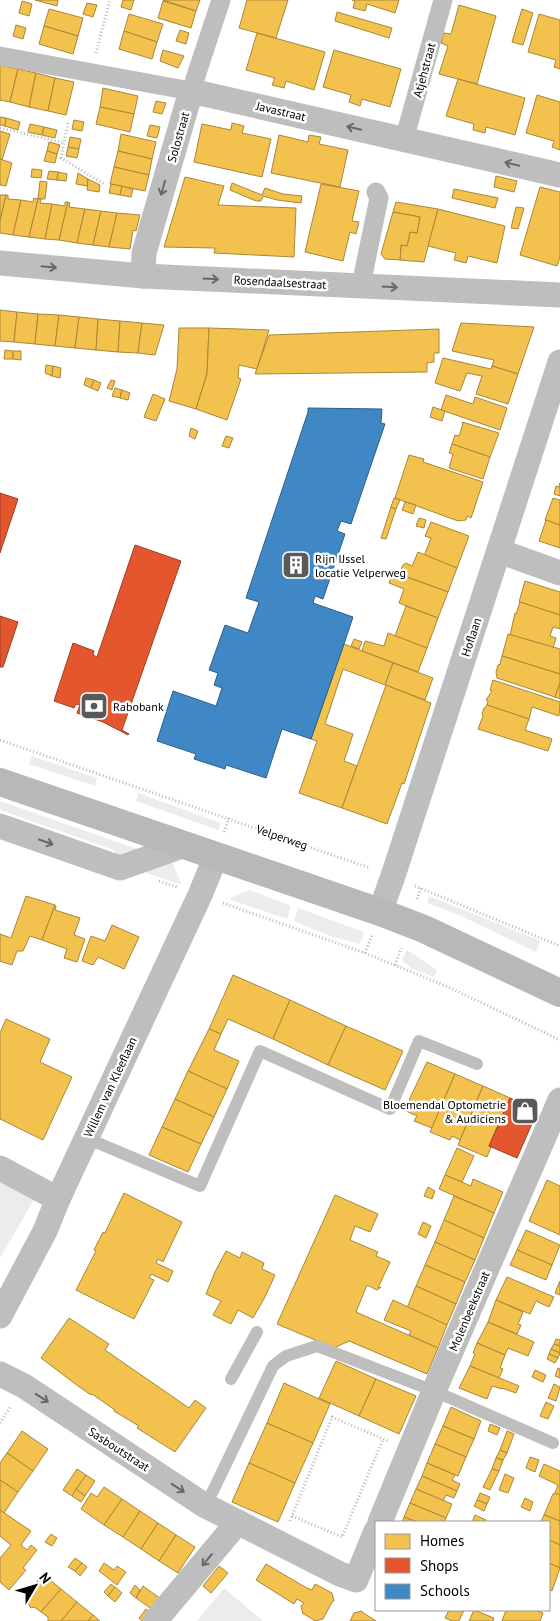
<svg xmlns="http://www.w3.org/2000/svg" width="560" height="1621" font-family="'PT Sans',sans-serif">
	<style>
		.green { fill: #ececec }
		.homes { fill: #f2c14e; stroke: #a98737 }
		.shops { fill: #e4572e; stroke: #a03d20 }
		.schools { fill: #3f88c5; stroke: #2c5f8a }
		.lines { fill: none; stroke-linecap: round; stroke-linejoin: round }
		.path { stroke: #b9b9b9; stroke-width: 3; stroke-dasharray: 1 2.5; stroke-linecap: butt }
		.service { stroke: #bebebe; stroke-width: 12 }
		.pedestrian { stroke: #bebebe; stroke-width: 19 }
		.minor { stroke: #bebebe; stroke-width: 25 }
		.secondary { stroke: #b8b8b8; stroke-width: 28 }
		.oneway { stroke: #686868 }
		.labels { text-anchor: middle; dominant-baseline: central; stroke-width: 5; stroke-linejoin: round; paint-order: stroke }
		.street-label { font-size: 12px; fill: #000; stroke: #fff }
		.poi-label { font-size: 12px; fill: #000; stroke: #fff; text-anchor: start }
	</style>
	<rect width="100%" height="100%" fill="#fff"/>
	<!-- green -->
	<g class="green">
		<path d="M32 756 97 778 95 786 29 764Z"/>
		<path d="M138 793 221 823 218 830 136 801Z"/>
		<path d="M0 801 143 851 118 858 114 850 0 810Z"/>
		<path d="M172 862 181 883 179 884 141 871Z"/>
		<path d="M250 890 291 906 287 919 231 900 230 898Z"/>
		<path d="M429 896 541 941 536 952 459 915 427 903Z"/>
		<path d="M298 908 364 932 360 944 330 936 294 921Z"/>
		<path d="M407 950 437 970 434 977 411 968 402 960Z"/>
		<path d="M0 1181 35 1198 0 1258Z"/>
		<path d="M224 1588 263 1621H197Z"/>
	</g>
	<!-- homes -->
	<g class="homes">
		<path d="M35 0H58L57 6Z"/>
		<path d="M123 0H134L131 10 121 7Z"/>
		<path d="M163 0H200L196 11Z"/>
		<path d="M247 0H288L276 38 239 28Z"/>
		<path d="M352 0H399L395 13 367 4 365 11 353 8 355 1Z"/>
		<path d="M22 1 32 4 29 16 19 13Z"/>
		<path d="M163 1 196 11 191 28 158 18Z"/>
		<path d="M87 3 97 5 93 17 83 14Z"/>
		<path d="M459 5 496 16 477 84 439 74 448 46 441 43 444 33 451 34Z"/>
		<path d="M49 9 83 18 78 36 44 26Z"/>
		<path d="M522 9 533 13 523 45 512 42Z"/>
		<path d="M337 12 392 28 389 38 335 21Z"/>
		<path d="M129 14 163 24 157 42 124 31Z"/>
		<path d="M539 14 560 20V69L554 67 556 60 528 52Z"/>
		<path d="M16 25 26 28 23 39 13 36Z"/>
		<path d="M44 26 78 36 73 54 39 44Z"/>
		<path d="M180 30 189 33 186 44 176 41Z"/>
		<path d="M124 31 157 42 152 59 119 49Z"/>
		<path d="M257 33 325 52 314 90 286 81 284 88 272 85 275 78 246 70Z"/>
		<path d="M163 50 184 56 178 68 160 61Z"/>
		<path d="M334 50 401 69 390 107 362 99 360 106 349 102 351 95 323 87Z"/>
		<path d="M0 65 18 69 10 102 0 100Z"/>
		<path d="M18 69 36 73 29 107 10 102Z"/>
		<path d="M36 73 55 78 48 111 29 107Z"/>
		<path d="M55 78 74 82 66 115 48 111Z"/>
		<path d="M458 79 525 98 515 135 486 127 485 133 473 130 474 124 446 116Z"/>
		<path d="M103 88 138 96 134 114 100 107Z"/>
		<path d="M537 95 560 102V150L552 147 554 141 526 133Z"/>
		<path d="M156 101 166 103 162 114 153 112Z"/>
		<path d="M100 107 134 114 130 132 96 124Z"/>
		<path d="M0 117 6 118 5 126 0 125Z"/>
		<path d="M6 118 20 122 18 130 5 126Z"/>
		<path d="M74 120 84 122 82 131 72 129Z"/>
		<path d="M232 123 244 126 242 133 271 139 262 177 194 162 202 124 231 130Z"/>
		<path d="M30 124 44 127 42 135 28 132Z"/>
		<path d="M150 125 160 127 157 138 147 136Z"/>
		<path d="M44 127 57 130 55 138 42 135Z"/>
		<path d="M0 131 10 134 2 160 0 159Z"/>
		<path d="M121 134 156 142 152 159 118 151Z"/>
		<path d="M279 135 308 142 309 135 321 137 319 144 348 150 340 187 271 173Z"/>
		<path d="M70 137 81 139 79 149 68 147Z"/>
		<path d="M49 142 60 145 57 154 47 151Z"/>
		<path d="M68 147 79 149 77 158 66 156Z"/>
		<path d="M47 151 57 154 55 163 44 161Z"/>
		<path d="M118 151 152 159 149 175 114 167Z"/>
		<path d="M0 159 12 163 6 186 0 185Z"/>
		<path d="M114 167 149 175 145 191 110 184Z"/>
		<path d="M32 169 42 170 41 178 31 177Z"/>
		<path d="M49 171 58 172 57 180 47 179Z"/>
		<path d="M58 172 67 174 66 181 57 180Z"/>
		<path d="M78 173 88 179V186L76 184Z"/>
		<path d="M496 176 517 181 514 192 494 187Z"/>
		<path d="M185 177 224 186 218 205 296 208 294 257 214 253 215 248 164 247Z"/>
		<path d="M88 179 100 185 99 192 87 190Z"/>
		<path d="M40 181 47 182 45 199H38Z"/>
		<path d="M232 183 262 195 265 188 283 194 302 196 301 203 277 200 263 196 261 201H256L230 190Z"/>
		<path d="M111 184 122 186 120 195 109 193Z"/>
		<path d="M321 184 359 191 352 221 359 222 356 234 350 232 343 261 305 252Z"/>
		<path d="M122 186 133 189 131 197 120 195Z"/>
		<path d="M540 187 560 192V257L557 266 520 255Z"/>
		<path d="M454 189 498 198 495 208 452 198Z"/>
		<path d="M0 195H6L0 221Z"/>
		<path d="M6 195H8V199L21 200 13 235 0 233V221Z"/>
		<path d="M34 198 38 199 29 237 13 235 21 200 33 202Z"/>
		<path d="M38 199H41L40 203 52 204 45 239 29 237Z"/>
		<path d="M65 202H68L67 206 59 240 45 239 52 204 65 206Z"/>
		<path d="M68 202 70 203 69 207 85 209 77 243 59 240Z"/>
		<path d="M396 202 438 209 424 262 400 260 401 245 407 246 410 232 417 233 420 217 393 212Z"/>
		<path d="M516 207 524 208 518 229 511 228Z"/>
		<path d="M85 209 101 211 93 245 77 243Z"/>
		<path d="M438 209 505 226 497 263 468 256 466 263 454 260 456 253 428 246Z"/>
		<path d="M101 211 117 213 109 247 93 245Z"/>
		<path d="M393 212 420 217 417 233 410 232 407 246 401 245 400 260 385 259 381 254Z"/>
		<path d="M117 213 140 215 136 231 133 230 130 249 109 247Z"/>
		<path d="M0 310 17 312 14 342 0 341Z"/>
		<path d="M17 312 38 314 35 344 14 342Z"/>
		<path d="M38 314 59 315 55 346 35 344Z"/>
		<path d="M59 315 79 317 75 348 55 346Z"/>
		<path d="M79 317 98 319 96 350 75 348Z"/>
		<path d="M98 319 120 321 118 352 96 350Z"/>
		<path d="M120 321 142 323 138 353 118 352Z"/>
		<path d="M142 323 164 325 155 355 138 353Z"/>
		<path d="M461 323 534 327 518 374 492 366 494 360 452 351Z"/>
		<path d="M179 328H209L207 374 196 409 169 401 177 369Z"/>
		<path d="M209 328 269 330 257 369 239 365 238 378 241 379 227 420 196 409 207 374Z"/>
		<path d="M439 329V353H434V362L427 363V372L255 374 269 335Z"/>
		<path d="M5 350 13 351V359H4Z"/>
		<path d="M13 351H21V360L13 359Z"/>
		<path d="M443 358 491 369 492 366 518 374 508 404 476 394 482 376 467 373 460 391 435 383Z"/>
		<path d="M46 365 53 366 52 376 45 373Z"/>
		<path d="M53 366 61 368 60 378 52 376Z"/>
		<path d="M86 378 94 380 91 388 84 385Z"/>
		<path d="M94 380 101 383 98 391 91 388Z"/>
		<path d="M111 380 115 381 112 390 107 388Z"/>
		<path d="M115 388 122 390 120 398 112 396Z"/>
		<path d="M122 390 130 393 128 400 120 398Z"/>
		<path d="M153 394 165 399 156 421 144 417Z"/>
		<path d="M446 395 473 404 475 397 507 408 500 430 441 410Z"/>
		<path d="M433 407 445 411 442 421 430 417Z"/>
		<path d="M462 422 499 433 490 457 452 444 455 435 459 436 463 424Z"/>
		<path d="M191 428 198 431 195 439 189 436Z"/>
		<path d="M226 436 233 438 229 448 222 446Z"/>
		<path d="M452 444 490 457 483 479 449 468 453 454 449 453Z"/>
		<path d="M409 455 424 459 423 462 483 482 471 518 467 516 466 520 458 521 395 498Z"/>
		<path d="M560 483V496L554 494 556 486 559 487Z"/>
		<path d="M394 498 400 500 396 509 391 507Z"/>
		<path d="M553 498 560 500V525L545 520Z"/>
		<path d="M405 502 416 505 413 514 402 510Z"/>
		<path d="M391 507 396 509 386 539 381 538Z"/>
		<path d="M419 518 426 520 424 528 416 526Z"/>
		<path d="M546 520 560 525V548L539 541Z"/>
		<path d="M431 522 469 536 457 568 424 556 431 538 425 536Z"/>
		<path d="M418 552 457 568 448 592 399 574 403 565 406 563 412 566Z"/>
		<path d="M393 572 448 592 438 618 399 603 404 589 389 583Z"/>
		<path d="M525 581 560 592V615L519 602Z"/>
		<path d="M520 602 560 615V629L553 627 550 636 556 638 553 648 510 635 515 613 516 614Z"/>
		<path d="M406 606 438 618 427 648 395 636Z"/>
		<path d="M388 633 427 648 418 672 362 651 365 641 384 646Z"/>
		<path d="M508 634 560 649V674L502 656Z"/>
		<path d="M354 639 362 642 359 649 351 646Z"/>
		<path d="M344 644 393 663 385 685 343 669 325 724 353 734 344 761 357 766 342 808 299 793 317 741 311 739Z"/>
		<path d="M502 656 560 674V683L555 697 497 678 496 672 498 665 501 664 500 663Z"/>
		<path d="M393 663 433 678 425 700 385 685Z"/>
		<path d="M493 680 560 702 559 716 532 707 529 719 487 705 488 701 486 700 492 691 490 690Z"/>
		<path d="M560 683V699L555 697Z"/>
		<path d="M386 685 431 703 404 784 402 783 387 824 342 808Z"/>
		<path d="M487 705 529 719 525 730 552 739 548 751 478 729 483 716 482 714 484 708Z"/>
		<path d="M26 896 55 905 42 940 30 936 23 951H17L12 965 0 961V934L11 938Z"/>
		<path d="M55 905 56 906 55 910 80 918 74 935 85 939 77 962 64 958 67 949 42 940Z"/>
		<path d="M112 925 139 937 124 969 98 957 93 965 82 961 91 936 105 941Z"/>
		<path d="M233 975 290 1000 273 1039 228 1019 221 1034 209 1029Z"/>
		<path d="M290 1000 346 1026 328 1065 273 1039Z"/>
		<path d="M6 1019 50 1039 40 1062 72 1077 43 1140 0 1119V1033Z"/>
		<path d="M346 1026 403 1051 385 1090 328 1065Z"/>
		<path d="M209 1029 221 1034 214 1050 239 1061 227 1089 188 1071Z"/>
		<path d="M427 1062 455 1074 432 1128 414 1121 417 1116 406 1111 410 1098Z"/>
		<path d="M188 1071 227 1089 214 1117 175 1099Z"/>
		<path d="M455 1074 483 1086 460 1140 452 1136 450 1140 430 1132Z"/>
		<path d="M483 1086 510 1098 489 1146 491 1147 487 1157 458 1145Z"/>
		<path d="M175 1099 214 1117 201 1144 162 1127Z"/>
		<path d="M162 1127 201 1144 188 1172 149 1155Z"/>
		<path d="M457 1148 474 1156 462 1182 445 1175Z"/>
		<path d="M445 1175 471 1186 473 1179 503 1192 494 1213 439 1189Z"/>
		<path d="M547 1180 560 1186V1235L529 1221Z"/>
		<path d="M428 1187 435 1191 432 1199 424 1196Z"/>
		<path d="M124 1193 182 1222 163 1262 158 1259 156 1263 173 1271 168 1282 151 1274 149 1278 154 1280 134 1319 76 1290 96 1251 94 1250 103 1232 105 1233Z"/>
		<path d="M335 1195 378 1214 370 1232 355 1226 350 1240 378 1252 376 1256 390 1262 378 1288 381 1287 377 1290 367 1285 356 1312 438 1348 427 1374 349 1341 334 1348 277 1324Z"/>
		<path d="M454 1196 494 1213 484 1238 444 1220Z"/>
		<path d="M444 1220 484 1238 475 1260 435 1242Z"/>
		<path d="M423 1222 431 1226 426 1238 418 1234Z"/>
		<path d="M526 1230 560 1245 552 1265 517 1250Z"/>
		<path d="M435 1242 475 1260 465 1282 425 1265Z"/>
		<path d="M517 1250 552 1265 546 1280 510 1265Z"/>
		<path d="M226 1251 240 1258 242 1252 264 1263 262 1269 275 1275 265 1297 253 1318 238 1310 231 1324 213 1315 221 1301 206 1294 215 1272Z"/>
		<path d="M425 1265 465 1282 456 1304 416 1286Z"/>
		<path d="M507 1277 554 1297 549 1307 536 1301 530 1314 496 1300Z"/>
		<path d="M560 1281V1295L555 1293Z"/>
		<path d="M416 1286 456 1304 447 1325 407 1308Z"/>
		<path d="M393 1300 447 1325 438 1348 409 1335 411 1331 384 1320Z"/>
		<path d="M496 1300 523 1312 518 1324 521 1325 517 1334 488 1322Z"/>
		<path d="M69 1318 109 1344 105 1350 189 1408 195 1400 206 1408 175 1452 137 1428 139 1426 114 1411 115 1410 92 1394 91 1395 78 1386 41 1358Z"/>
		<path d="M488 1322 534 1342 528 1356 508 1348 505 1355 477 1343Z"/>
		<path d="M556 1339 560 1340V1346L554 1344Z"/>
		<path d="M477 1343 505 1355 500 1368 503 1369 499 1378 470 1366 475 1354 473 1353Z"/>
		<path d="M554 1344 560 1346V1353L551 1349Z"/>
		<path d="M551 1349 560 1353 558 1358 549 1354Z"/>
		<path d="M549 1354 558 1358 555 1363 547 1359Z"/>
		<path d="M336 1361 376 1379 359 1416 319 1398Z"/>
		<path d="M470 1366 519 1386 516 1393 502 1388V1389L492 1386 487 1399 459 1388Z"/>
		<path d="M558 1368 560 1369V1378L555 1376Z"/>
		<path d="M535 1370 546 1375 543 1382 532 1377Z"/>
		<path d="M376 1379 416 1396 399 1434 359 1416Z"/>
		<path d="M284 1383 330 1404 313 1443 267 1423Z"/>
		<path d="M554 1384 560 1387 556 1401 548 1398Z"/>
		<path d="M546 1402 554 1406 548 1419 540 1416Z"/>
		<path d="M451 1407 481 1421 474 1439 443 1426Z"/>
		<path d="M267 1423 313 1443 295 1483 249 1463Z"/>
		<path d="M490 1424 500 1428 497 1435 488 1431Z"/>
		<path d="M443 1426 474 1439 466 1457 435 1444Z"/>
		<path d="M22 1431 48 1449 33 1471 7 1453Z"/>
		<path d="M507 1431 514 1434 507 1453 500 1450Z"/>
		<path d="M435 1444 466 1457 458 1476 427 1463Z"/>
		<path d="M500 1450 507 1453 503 1460 496 1458Z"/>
		<path d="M7 1453 33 1471 18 1492 0 1480V1463Z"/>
		<path d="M530 1457 539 1460 535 1472 526 1468Z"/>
		<path d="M496 1458 503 1460 499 1471 492 1469Z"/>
		<path d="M249 1463 295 1483 278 1522 232 1502Z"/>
		<path d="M427 1463 455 1475 452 1480 460 1484 457 1491 422 1476Z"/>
		<path d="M544 1464 560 1471V1495L555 1493 558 1485 539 1476Z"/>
		<path d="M77 1469 86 1475 72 1496 63 1490Z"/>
		<path d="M492 1469 499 1471 490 1490 483 1487Z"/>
		<path d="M505 1474 514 1478 508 1493 499 1490Z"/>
		<path d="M86 1475 95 1481 85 1496 76 1489Z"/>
		<path d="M422 1476 457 1491 454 1498 446 1495 443 1501 416 1489Z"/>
		<path d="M0 1480 18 1492 4 1513 0 1510Z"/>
		<path d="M104 1487 122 1499 104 1525 81 1509 91 1493 97 1497Z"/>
		<path d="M76 1489 85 1496 81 1502 72 1496Z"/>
		<path d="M416 1489 452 1504 446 1518 410 1503Z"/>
		<path d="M480 1493 490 1497 487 1504 477 1500Z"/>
		<path d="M555 1493 560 1495V1521L544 1515 553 1494Z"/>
		<path d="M525 1498 533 1502 530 1511 521 1507Z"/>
		<path d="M122 1499 140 1511 123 1537 104 1525Z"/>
		<path d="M477 1500 487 1504 484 1511 474 1506Z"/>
		<path d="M410 1503 446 1518 444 1522H417L404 1517Z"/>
		<path d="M0 1510 31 1531 21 1545 27 1550 31 1545 37 1550 23 1568 26 1570 9 1590 0 1582V1558L11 1545 0 1536Z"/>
		<path d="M140 1511 158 1523 141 1549 123 1537Z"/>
		<path d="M475 1515 486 1520 485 1522H472Z"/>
		<path d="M544 1515 560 1521V1545L549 1540V1522H541Z"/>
		<path d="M404 1517 417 1522H402Z"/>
		<path d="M158 1523 176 1535 159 1561 141 1549Z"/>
		<path d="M51 1534 57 1538 52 1546 45 1542Z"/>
		<path d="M176 1535 195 1547 178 1573 159 1561Z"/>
		<path d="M549 1540 560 1545V1568L549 1563Z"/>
		<path d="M75 1558 82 1563 75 1571 68 1567Z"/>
		<path d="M82 1563 87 1567 80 1576 75 1571Z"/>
		<path d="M104 1563 114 1570 117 1566 126 1572 117 1585 99 1571Z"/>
		<path d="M549 1563 560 1568 552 1591 549 1589Z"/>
		<path d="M266 1564 305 1587 312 1590 315 1584 332 1593 334 1601 332 1602 323 1619 315 1621 304 1614H303L301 1606 304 1603 297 1599 294 1604 256 1580Z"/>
		<path d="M219 1566 228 1573 211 1593 203 1586Z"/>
		<path d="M43 1574 61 1589 41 1612 34 1607 31 1608 24 1598Z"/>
		<path d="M111 1584 115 1587 108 1596 104 1592Z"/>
		<path d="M135 1585 140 1590 136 1598 130 1593Z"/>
		<path d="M143 1586 161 1599 153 1610 136 1598Z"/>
		<path d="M115 1587 122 1593 115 1602 108 1596Z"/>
		<path d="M61 1589 77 1602 61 1621H48V1617L41 1612Z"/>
		<path d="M77 1602 93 1615 88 1621H61Z"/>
		<path d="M146 1609 152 1614 146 1621H142L139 1618Z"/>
		<path d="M449 1610H464L459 1621H452L445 1618Z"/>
		<path d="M474 1610 494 1618 493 1621H469Z"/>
		<path d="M506 1610H534L543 1613 540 1621H502Z"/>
		<path d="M362 1611V1612L376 1621H350L354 1613Z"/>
		<path d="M93 1615 100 1621H88Z"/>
	</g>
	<!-- shops -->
	<g class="shops">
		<path d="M0 493 18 499 0 553Z"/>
		<path d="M135 545 181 561 122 730 129 734 128 735 103 722 77 713 80 705 76 704 74 708 54 701 73 643 94 651 93 655 97 657Z"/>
		<path d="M0 616 18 622 3 667H0Z"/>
		<path d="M510 1098 538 1110 517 1158 489 1146Z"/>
	</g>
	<!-- schools -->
	<path class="schools" d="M308 408 382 409 381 423 385 424 351 524 341 521 337 531 345 534 323 599 315 596 313 603 353 617 344 644 311 739 282 729 266 778 226 765 225 769 194 759 196 754 157 741 173 691 216 706 222 688 214 685 218 673 209 670 225 625 248 633 259 602 246 598 308 412Z"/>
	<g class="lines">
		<!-- path -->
		<g class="path">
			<path d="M96 53 110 0"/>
			<path d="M68 123 61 158 104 184"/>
			<path d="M0 128 65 143"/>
			<path d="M0 740 370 868"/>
			<path d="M224 832 229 818"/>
			<path d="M159 881 177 887"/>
			<path d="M415 886 560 946"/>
			<path d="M417 899 421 888"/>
			<path d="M223 903 365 953 446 986 560 1040"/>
			<path d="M365 953 372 935"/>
			<path d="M395 965 401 948"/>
			<path d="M0 1423 11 1406"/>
			<path d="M292 1516 342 1537 383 1439"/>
			<path d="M290 1521 332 1417 388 1441"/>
		</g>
		<!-- service -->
		<g class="service">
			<path d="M86 1138 200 1186 260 1051 390 1109 419 1041 477 1064"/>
			<path d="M231 1379 257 1332"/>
			<path d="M204 1505 213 1491 273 1366 286 1356 317 1346 434 1391 553 1443"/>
		</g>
		<!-- pedestrian -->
		<g class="pedestrian">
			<path d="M0 56 191 91 221 0"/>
			<path d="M404 140 443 0"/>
			<path d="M361 285 379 198 376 192"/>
		</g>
		<!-- minor -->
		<g class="minor">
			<path d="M0 263 143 276 560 295"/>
			<path d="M143 276 144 253 191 91 560 175"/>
			<path d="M499 551 560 573"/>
			<path d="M0 826 120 868 185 845"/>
			<path d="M380 912 393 876 560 362"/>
			<path d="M0 1168 58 1199"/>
			<path d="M0 1316 45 1231 58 1199 200 895 216 856"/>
			<path d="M0 1374 24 1386 204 1505 340 1574 356 1580 376 1531"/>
			<path d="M380 1522 434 1391 560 1100"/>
			<path d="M155 1621 238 1522"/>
		</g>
		<!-- secondary -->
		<path class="secondary" d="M0 782 380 912 424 929 560 993"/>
	</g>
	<!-- one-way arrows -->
	<defs><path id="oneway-shaft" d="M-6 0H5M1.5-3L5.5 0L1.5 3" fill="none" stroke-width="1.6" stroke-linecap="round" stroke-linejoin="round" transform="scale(1.25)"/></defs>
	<g class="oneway">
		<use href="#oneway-shaft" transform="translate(354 128) rotate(-167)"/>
		<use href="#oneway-shaft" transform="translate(512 164) rotate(-167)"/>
		<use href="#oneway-shaft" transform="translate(163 188) rotate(106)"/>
		<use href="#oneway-shaft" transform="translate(49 267) rotate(5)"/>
		<use href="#oneway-shaft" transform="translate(211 279) rotate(3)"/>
		<use href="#oneway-shaft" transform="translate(390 287) rotate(3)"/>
		<use href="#oneway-shaft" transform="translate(46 842) rotate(19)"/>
		<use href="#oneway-shaft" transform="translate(42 1398) rotate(33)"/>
		<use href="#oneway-shaft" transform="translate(178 1488) rotate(33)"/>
		<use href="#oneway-shaft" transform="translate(207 1560) rotate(130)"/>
	</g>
	<!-- icons -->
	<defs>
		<symbol id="building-square" viewBox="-11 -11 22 22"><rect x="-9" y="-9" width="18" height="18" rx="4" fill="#595959" stroke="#fff"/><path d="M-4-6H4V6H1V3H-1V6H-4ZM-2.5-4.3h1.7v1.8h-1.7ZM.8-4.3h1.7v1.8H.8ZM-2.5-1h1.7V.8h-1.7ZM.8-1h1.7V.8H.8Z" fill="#fff"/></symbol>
		<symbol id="bank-square" viewBox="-11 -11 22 22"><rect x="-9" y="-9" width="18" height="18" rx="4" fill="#595959" stroke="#fff"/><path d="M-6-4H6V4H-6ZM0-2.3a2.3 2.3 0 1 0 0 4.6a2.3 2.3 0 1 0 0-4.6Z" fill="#fff"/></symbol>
		<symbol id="shop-square" viewBox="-11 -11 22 22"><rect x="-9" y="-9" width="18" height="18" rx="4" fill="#595959" stroke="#fff"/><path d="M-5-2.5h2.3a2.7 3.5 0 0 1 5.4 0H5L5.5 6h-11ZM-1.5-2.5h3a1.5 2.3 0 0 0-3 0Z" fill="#fff"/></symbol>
	</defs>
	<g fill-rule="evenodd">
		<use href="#building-square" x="280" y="549" width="32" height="32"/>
		<use href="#bank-square" x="78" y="690" width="32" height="32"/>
		<use href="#shop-square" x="509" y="1095" width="32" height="32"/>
	</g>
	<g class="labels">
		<!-- street labels -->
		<g class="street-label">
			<text transform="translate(424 70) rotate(-75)">Atjehstraat</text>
			<text transform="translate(281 111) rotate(13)">Javastraat</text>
			<text transform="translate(178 137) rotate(-74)">Solostraat</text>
			<text transform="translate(280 282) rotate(3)">Rosendaalsestraat</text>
			<text transform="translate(471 637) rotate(-72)">Hoflaan</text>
			<text transform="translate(282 837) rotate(19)">Velperweg</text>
			<text transform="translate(110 1087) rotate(-65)">Willem van Kleeflaan</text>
			<text transform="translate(469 1311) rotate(-67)">Molenbeekstraat</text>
			<text transform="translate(119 1449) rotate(33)">Sasboutstraat</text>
		</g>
		<!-- poi labels -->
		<g class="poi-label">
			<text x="315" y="558">Rijn IJssel<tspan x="315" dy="14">locatie Velperweg</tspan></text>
			<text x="113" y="706">Rabobank</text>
			<text x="506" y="1104" text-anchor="end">Bloemendal Optometrie<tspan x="506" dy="14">&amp; Audiciens</tspan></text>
		</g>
	</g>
	<!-- legend -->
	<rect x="375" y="1521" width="175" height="90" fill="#ffffff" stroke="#999999"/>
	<rect x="385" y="1534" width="25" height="15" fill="#f2c14e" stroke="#999999"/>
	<text x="420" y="1546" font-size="15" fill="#000000">Homes</text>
	<rect x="385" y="1558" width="25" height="15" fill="#e4572e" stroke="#999999"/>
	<text x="420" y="1571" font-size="15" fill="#000000">Shops</text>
	<rect x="385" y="1584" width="25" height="15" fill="#3f88c5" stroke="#999999"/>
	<text x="420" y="1596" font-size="15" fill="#000000">Schools</text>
	<!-- north arrow -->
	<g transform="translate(35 1586) rotate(52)" stroke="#ffffff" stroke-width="4" paint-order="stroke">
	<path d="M0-4L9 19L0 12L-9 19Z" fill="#000000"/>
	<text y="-8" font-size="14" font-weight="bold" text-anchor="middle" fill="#000000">N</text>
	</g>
</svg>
